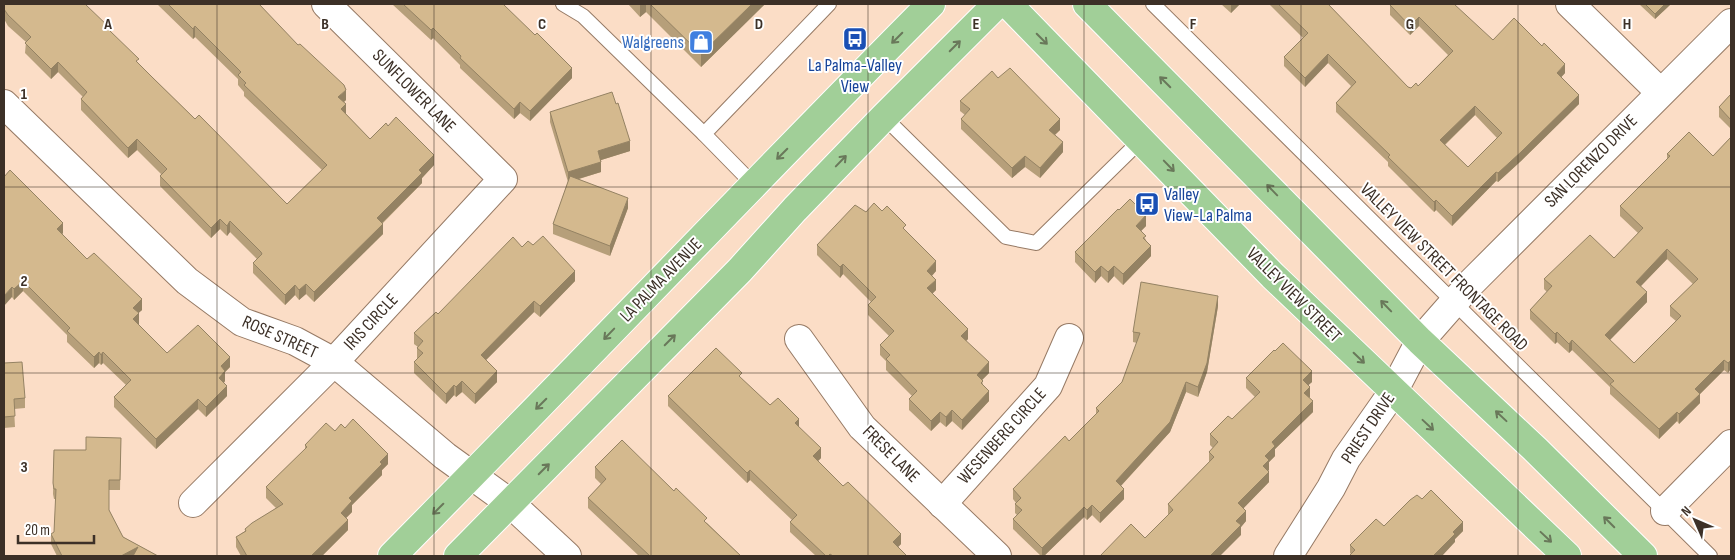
<svg xmlns="http://www.w3.org/2000/svg" width="1735" height="560" font-family="'Sofia Sans Condensed',sans-serif">
	<style>
		.lines { fill: none; stroke-linecap: round; stroke-linejoin: round }
		.service-casing { stroke: #967a65; stroke-width: 16 }
		.minor-casing { stroke: #967a65; stroke-width: 30 }
		.primary-casing { stroke: #fff; stroke-width: 30 }
		.service { stroke: #fff; stroke-width: 14 }
		.minor { stroke: #fff; stroke-width: 28 }
		.primary { stroke: #a1cf98; stroke-width: 28 }
		.wall { fill: #b69f7a; fill-rule: evenodd }
		.shaded-wall { fill: #948263 }
		.building { fill: #d4b98e; stroke: #948263; fill-rule: evenodd }
		.oneway { stroke: #69785a }
		.grid { fill: none; stroke: #3c3027; stroke-width: 1; stroke-opacity: 0.55 }
		.labels { text-anchor: middle; dominant-baseline: central; stroke-width: 4; stroke-linejoin: round; paint-order: stroke }
		.shop-label { font-size: 18px; fill: #366cbe; stroke: #fff; text-anchor: end }
		.transit-label { font-size: 18px; fill: #164399; stroke: #fff }
		.street-label { font-size: 18px; fill: #3c3027; stroke: #fff }
		.grid-label { font-size: 16px; text-anchor: middle; font-weight: bold; fill: #3c3027; stroke: #fff; stroke-width: 4; stroke-linejoin: round; paint-order: stroke }
	</style>
	<rect width="100%" height="100%" fill="#fbddc6"/>
	<g class="lines">
		<defs>
			<g id="service">
				<path d="M563 4 583 16 704 134"/>
				<path d="M1153 4 1710 556"/>
				<path d="M884 117 1006 237 1036 243 1142 139"/>
				<path d="M753 184 704 134 829 4"/>
			</g>
			<g id="minor">
				<path d="M1570 4 1660 92"/>
				<path d="M4 104 187 281 242 322 295 341 334 362 445 456 510 503 567 556"/>
				<path d="M799 339 862 427 997 556"/>
				<path d="M193 503 334 362 503 179 326 4"/>
				<path d="M942 504 1048 386 1069 338"/>
				<path d="M1665 511 1731 444"/>
				<path d="M1288 556 1331 488 1346 459 1393 392 1420 341 1471 283 1731 23"/>
			</g>
			<g id="primary">
				<path d="M1008 4 1273 276 1567 556"/>
				<path d="M1087 4 1420 341 1536 450 1643 556"/>
				<path d="M392 556C573 373 750 186 931 4"/>
				<path d="M458 556 740 270 795 209 884 117 997 4"/>
			</g>
		</defs>
		<!-- service casing -->
		<use href="#service" class="service-casing"/>
		<!-- minor casing -->
		<use href="#minor" class="minor-casing"/>
		<!-- primary casing -->
		<use href="#primary" class="primary-casing"/>
		<!-- service -->
		<use href="#service" class="service"/>
		<!-- minor -->
		<use href="#minor" class="minor"/>
		<!-- primary -->
		<use href="#primary" class="primary"/>
	</g>
	<!-- wall -->
	<g class="wall">
		<path d="M4 4 110 31 139 64 195 119 287 204 322 170 244 96V92L238 85V79L195 37 193 39 157 4H259L346 100 344 102 346 114 370 139 434 165 422 178V183L383 223V234L314 302 306 294 299 300 295 295 285 305 253 273V263L257 259 230 232 227 236 220 229 211 238 160 186V176L161 174 137 150 128 158 81 110V99L83 97 58 72 51 79 25 53 26 42 8 26 4 19Z"/>
		<path d="M392 4H503L572 78 530 121 520 113 514 119 460 68V65L433 38 431 40Z"/>
		<path d="M628 4H765L701 67 646 12 640 17Z"/>
		<path d="M1221 4H1240L1231 13Z"/>
		<path d="M1269 4H1328L1408 87 1411 88 1418 86 1448 55 1419 26 1410 35 1390 15V5L1493 40 1565 73 1561 77 1579 104 1521 161 1498 182 1496 181 1452 226 1436 210 1434 212 1388 166V162L1336 112V103L1351 86 1328 63 1305 87 1284 66V57L1303 38ZM1475 115 1497 138 1468 167 1445 145Z"/>
		<path d="M1639 4H1671L1655 19Z"/>
		<path d="M998 78 1060 130 1055 135 1063 152 1040 178 1025 167 1012 178 961 129V119L965 115 960 111V101Z"/>
		<path d="M1731 94V129L1719 117V107Z"/>
		<path d="M550 112 630 151 601 160V172L579 179 628 208 610 256 553 234V224L568 182 550 122Z"/>
		<path d="M1731 137 1728 373 1724 370 1700 394V403L1679 424 1677 421 1659 439 1610 394V387L1572 350 1569 353 1557 342 1555 344 1530 319V310L1547 292 1544 289V279L1614 258 1638 233 1620 216V206L1667 159V154L1713 156ZM1667 259 1693 284 1670 306V316L1676 321 1634 363 1610 340 1647 302 1641 286Z"/>
		<path d="M4 177 63 233 62 234 87 259 142 310 138 313V324L167 353 230 367 225 372V381L224 383 227 396 206 417 198 409 156 449 114 407V397L126 385 103 363 101 365 99 363 94 368 67 342V335L23 291 14 300 12 297Z"/>
		<path d="M1119 210 1146 226 1141 231 1146 240 1151 256 1123 285 1114 276 1108 283 1101 276 1095 283 1075 262V252Z"/>
		<path d="M882 211 906 231 936 271 932 276 936 290 932 294 968 339 966 341 989 373 982 380 983 385 989 401 962 430 952 421 946 427 940 422 931 431 909 410V399L912 396 886 370V361L880 355V345L889 336 868 315V305L871 302 843 274 840 278 817 255V245L866 212Z"/>
		<path d="M533 245 575 281 540 317 534 312 486 360 497 382 475 404 462 392 456 397 454 395 446 404 414 373V362L417 359V348L418 347 414 344V333L522 247Z"/>
		<path d="M1218 306 1207 372 1198 397 1186 392 1170 432 1121 486 1124 499 1100 523 1092 515 1087 520 1084 517 1044 556H1041L1013 529V519L1017 515 1015 513V504L1016 503 1013 499V489L1069 441 1096 415V408L1122 382 1137 343 1133 342V332Z"/>
		<path d="M4 363 25 398V408L14 409 15 427 4 428Z"/>
		<path d="M1246 378 1312 382 1308 385 1310 397 1309 398 1313 412 1275 449V456L1269 462V470L1268 471 1269 482 1243 508 1246 521 1241 527V535L1100 556 1145 538 1168 515V504L1209 462V452L1213 448 1210 445V434L1232 419 1255 397 1246 388Z"/>
		<path d="M742 379 770 405 799 427 821 458 818 461 901 544 898 547 907 556H816L790 532V522L792 520 750 480 747 483 668 406V396Z"/>
		<path d="M335 431 388 464 382 470V475L352 505V512L346 518 348 530 322 556H241L236 547V537L245 531V529L276 508 266 498V487L305 449V445Z"/>
		<path d="M121 438 120 490H109V510L123 537 158 556H57L51 544V534L54 532 56 499H54L53 494 54 450H86Z"/>
		<path d="M595 467 707 523 741 556H639L588 508V498L601 484 595 478Z"/>
		<path d="M1422 499 1463 531 1455 539V542L1351 554 1350 553V545L1384 526Z"/>
	</g>
	<!-- shaded-wall -->
	<g class="shaded-wall">
		<path d="M640 4H646V12L640 17Z"/>
		<path d="M752 4H765L701 67V54Z"/>
		<path d="M1231 4H1240L1231 13Z"/>
		<path d="M1665 4H1671L1655 19V14Z"/>
		<path d="M1419 17V26L1410 35V26Z"/>
		<path d="M195 26V37L193 39V29Z"/>
		<path d="M433 28V38L431 40V30Z"/>
		<path d="M1328 54V63L1305 87V78Z"/>
		<path d="M58 62V72L51 79V69Z"/>
		<path d="M1565 64V73L1557 82V73Z"/>
		<path d="M572 68V78L530 121V111Z"/>
		<path d="M346 90V100L338 107V97Z"/>
		<path d="M1579 95V104L1521 161 1498 182V173Z"/>
		<path d="M520 102V113L514 119V109Z"/>
		<path d="M346 104V115L341 109Z"/>
		<path d="M1475 106V115L1440 149V140Z"/>
		<path d="M1060 119V130L1049 140V130Z"/>
		<path d="M137 139V150L128 158V148Z"/>
		<path d="M630 141V151L598 161V151Z"/>
		<path d="M1063 142V152L1040 178V168Z"/>
		<path d="M434 155V165L422 178V183L377 228V218L419 170Z"/>
		<path d="M1025 156V167L1012 178V168Z"/>
		<path d="M601 162V172L568 182V172Z"/>
		<path d="M1496 172V181L1452 226V216Z"/>
		<path d="M628 198V208L610 256V246Z"/>
		<path d="M1436 200V210L1434 212V202Z"/>
		<path d="M1146 215V226L1136 236V226Z"/>
		<path d="M220 219V229L211 238V228Z"/>
		<path d="M230 221V232L227 236V226Z"/>
		<path d="M63 223V233L57 240V229Z"/>
		<path d="M383 224V234L314 302V292Z"/>
		<path d="M1151 246V256L1123 285V274Z"/>
		<path d="M1667 249V259L1636 291V282Z"/>
		<path d="M936 261V271L927 281V271Z"/>
		<path d="M843 264V274L840 278V267Z"/>
		<path d="M1101 266V276L1095 283V272Z"/>
		<path d="M1114 266V276L1108 283V272Z"/>
		<path d="M575 271V281L540 317V306Z"/>
		<path d="M936 280V290L927 299V288Z"/>
		<path d="M23 281V291L14 300V289Z"/>
		<path d="M306 284V294L299 300V290Z"/>
		<path d="M295 285V295L285 305V295Z"/>
		<path d="M12 287V297L4 306V296Z"/>
		<path d="M1647 292V302L1605 345V335Z"/>
		<path d="M1218 296V306L1207 372 1198 397V387Z"/>
		<path d="M142 299V310L133 318V308Z"/>
		<path d="M534 301V312L481 365V355Z"/>
		<path d="M139 313V324L133 329V319Z"/>
		<path d="M968 329V339L961 346V336Z"/>
		<path d="M1557 332V342L1555 344V334Z"/>
		<path d="M1572 340V350L1569 353V344Z"/>
		<path d="M99 352V363L94 368V357Z"/>
		<path d="M103 352V363L101 365V355Z"/>
		<path d="M230 357V367L225 372V381L219 388V378L221 366Z"/>
		<path d="M1724 360V370L1700 394V403L1679 424V414L1695 389Z"/>
		<path d="M1731 360V369L1728 373V363Z"/>
		<path d="M989 362V373L977 385V375Z"/>
		<path d="M497 371V382L475 404V394Z"/>
		<path d="M1312 371V382L1303 390V380Z"/>
		<path d="M462 381V392L456 397V387Z"/>
		<path d="M1186 382V392L1170 432 1116 491V481Z"/>
		<path d="M454 385V395L446 404V394Z"/>
		<path d="M227 386V396L206 417V407Z"/>
		<path d="M1310 387V397L1304 403V393Z"/>
		<path d="M989 391V401L962 430V420Z"/>
		<path d="M198 399V409L156 449V439Z"/>
		<path d="M1313 401V412L1275 449V456L1269 462V470L1263 476V466L1265 456 1272 442Z"/>
		<path d="M952 410V421L946 427V417Z"/>
		<path d="M940 412V422L931 431V421Z"/>
		<path d="M1677 412V421L1659 439V429Z"/>
		<path d="M799 419V429L795 423Z"/>
		<path d="M821 448V458L813 466V456Z"/>
		<path d="M388 454V464L382 470V475L352 505V512L341 523V513L349 498 380 462Z"/>
		<path d="M750 470V480L747 483V473Z"/>
		<path d="M1269 472V482L1238 514V503Z"/>
		<path d="M1124 489V499L1100 523V513Z"/>
		<path d="M1092 505V515L1087 520V510Z"/>
		<path d="M1084 507V517L1044 556H1042V548Z"/>
		<path d="M1246 511V521L1241 527V535L1220 556H1210L1236 521Z"/>
		<path d="M348 520V530L322 556H311Z"/>
		<path d="M1463 522V531L1455 539V542L1442 556H1433L1453 532Z"/>
		<path d="M901 534V544L893 552V542Z"/>
		<path d="M138 547V556H121Z"/>
	</g>
	<!-- building -->
	<g class="building">
		<path d="M4 4H85L110 28 109 30 139 59 136 61 153 78 195 119 199 115 287 204 327 165 244 85 246 83 238 75 241 72 195 26 193 29 168 4H259L298 45 300 44 344 85 346 90 338 97 346 104 341 109 370 139 386 123 388 126 396 117 434 155 419 170 422 173 377 218 383 224 314 292 306 284 299 290 295 285 285 295 253 263 262 254 261 252 230 221 227 226 220 219 211 228 160 176 167 169 137 139 128 148 81 99 87 92 58 62 51 69 25 43 31 37 8 15 4 9Z"/>
		<path d="M403 4H503L535 35 537 33 572 68 530 111 520 102 514 109 460 58 461 56 433 28 431 30Z"/>
		<path d="M650 4H752L701 54Z"/>
		<path d="M1278 4H1328L1408 87 1411 88 1416 83 1418 86 1453 51 1419 17 1410 26 1390 5 1391 4H1454L1493 40 1514 18 1542 46 1544 43 1565 64 1557 73 1579 95 1521 152 1498 173 1496 172 1452 216 1436 200 1434 202 1388 157 1390 155 1336 103 1356 82 1328 54 1305 78 1284 57 1308 33ZM1475 106 1502 133 1468 167 1440 140Z"/>
		<path d="M1645 4H1665L1655 14Z"/>
		<path d="M1010 68 1060 119 1049 130 1063 142 1040 168 1025 156 1012 168 961 119 970 109 960 101 992 71 998 78Z"/>
		<path d="M612 92 616 104 618 103 630 141 598 151 601 162 568 172 550 112Z"/>
		<path d="M1731 94V120L1719 107Z"/>
		<path d="M1689 132 1713 156 1731 137V360L1728 363 1724 360 1695 389 1700 394 1679 414 1677 412 1659 429 1610 384 1614 381 1572 340 1569 344 1557 332 1555 334 1530 310 1552 286 1544 279 1590 235 1614 258 1643 228 1620 206 1670 156 1667 154ZM1667 249 1698 279 1670 306 1681 316 1634 363 1605 335 1647 292 1636 282Z"/>
		<path d="M10 170 63 223 57 229 87 259 94 253 142 299 133 308 139 313 133 319 167 353 198 325 230 357 221 366 225 371 219 378 227 386 206 407 198 399 156 439 114 397 131 380 103 352 101 355 99 352 94 357 67 331 70 328 23 281 14 289 12 287 4 296V177Z"/>
		<path d="M570 176 628 198 610 246 553 224Z"/>
		<path d="M1130 199 1146 215 1136 226 1146 236 1143 238 1151 246 1123 274 1114 266 1108 272 1101 266 1095 272 1075 252 1118 209 1119 210Z"/>
		<path d="M874 203 882 211 887 206 906 225 903 228 936 261 927 271 936 280 927 288 968 329 961 336 989 362 977 375 983 381 981 383 989 391 962 420 952 410 946 417 940 412 931 421 909 399 917 391 886 359 890 355 880 345 894 331 868 305 876 297 843 264 840 267 817 245 855 205 866 212Z"/>
		<path d="M543 236 575 271 540 306 534 301 481 355 497 371 475 394 462 381 456 387 454 385 446 394 414 362 423 353 417 348 423 341 414 333 436 312 438 314 513 237 522 247 528 241 533 245Z"/>
		<path d="M1141 282 1218 296 1207 363 1198 387 1186 382 1170 422 1116 481 1124 489 1100 513 1092 505 1087 510 1084 507 1042 548 1013 519 1022 510 1015 504 1021 498 1013 489 1065 436 1069 441 1099 411 1096 408 1122 382 1140 333 1133 332Z"/>
		<path d="M1283 343 1312 371 1303 380 1310 387 1304 393 1313 401 1272 442 1275 446 1265 456 1269 460 1263 466 1269 472 1238 503 1246 511 1236 521 1241 525 1210 556H1100L1131 524 1145 538 1173 510 1168 504 1214 457 1209 452 1218 442 1210 434 1228 416 1232 419 1260 392 1246 378 1274 350 1275 351Z"/>
		<path d="M716 348 742 373 739 376 770 405 778 398 799 419 795 423 821 448 813 456 843 486 848 482 901 534 893 542 907 556H833L830 554 828 556H826L790 522 797 515 750 470 747 473 668 396Z"/>
		<path d="M22 362 25 398 14 399 15 416 4 417V363Z"/>
		<path d="M353 419 388 454 380 462 382 464 349 498 352 501 341 513 348 520 311 556H247L236 537 246 531 245 529 252 523 283 504 266 487 307 447 305 445 326 423 335 431 341 424 345 428Z"/>
		<path d="M86 437 121 438 120 480H109V510L123 537 158 556H133L138 547 121 556H62L51 534 54 532 56 489H54L53 483 54 450H86Z"/>
		<path d="M622 440 674 491 676 488 707 518 704 521 741 556H650L588 498 606 479 595 467Z"/>
		<path d="M1431 490 1463 522 1453 532 1455 534 1433 556H1349L1355 550 1350 545 1376 519 1384 526 1410 500 1417 495 1422 499Z"/>
	</g>
	<!-- one-way arrows -->
	<defs><path id="oneway-shaft" d="M-6 0H5M1.5-3L5.5 0L1.5 3" fill="none" stroke-width="1.6" stroke-linecap="round" stroke-linejoin="round" transform="scale(1.25)"/></defs>
	<g class="oneway">
		<use href="#oneway-shaft" transform="translate(897 38) rotate(135)"/>
		<use href="#oneway-shaft" transform="translate(1042 39) rotate(45)"/>
		<use href="#oneway-shaft" transform="translate(955 46) rotate(-45)"/>
		<use href="#oneway-shaft" transform="translate(1165 82) rotate(-135)"/>
		<use href="#oneway-shaft" transform="translate(782 154) rotate(135)"/>
		<use href="#oneway-shaft" transform="translate(841 161) rotate(-46)"/>
		<use href="#oneway-shaft" transform="translate(1169 166) rotate(46)"/>
		<use href="#oneway-shaft" transform="translate(1272 190) rotate(-134)"/>
		<use href="#oneway-shaft" transform="translate(1386 306) rotate(-134)"/>
		<use href="#oneway-shaft" transform="translate(609 334) rotate(134)"/>
		<use href="#oneway-shaft" transform="translate(670 340) rotate(-45)"/>
		<use href="#oneway-shaft" transform="translate(1359 358) rotate(44)"/>
		<use href="#oneway-shaft" transform="translate(541 404) rotate(135)"/>
		<use href="#oneway-shaft" transform="translate(1501 416) rotate(-137)"/>
		<use href="#oneway-shaft" transform="translate(1428 425) rotate(43)"/>
		<use href="#oneway-shaft" transform="translate(544 469) rotate(-45)"/>
		<use href="#oneway-shaft" transform="translate(438 509) rotate(135)"/>
		<use href="#oneway-shaft" transform="translate(1609 522) rotate(-135)"/>
		<use href="#oneway-shaft" transform="translate(1546 537) rotate(43)"/>
	</g>
	<!-- grid -->
	<path class="grid" d="M217 4V556M434 4V556M651 4V556M868 4V556M1084 4V556M1301 4V556M1518 4V556M4 187H1731M4 373H1731"/>
	<!-- icons -->
	<defs>
		<symbol id="bus-square" viewBox="-11 -11 22 22"><rect x="-9" y="-9" width="18" height="18" rx="4" fill="#1a4fb4" stroke="#fff"/><path d="M-5-6H5V4H4V6H2V4H-2V6H-4V4H-5ZM-3.5-4V0h7V-4ZM-3.5 1.2v1.5H-2V1.2ZM2 1.2v1.5H3.5V1.2Z" fill="#fff"/></symbol>
		<symbol id="shop-square" viewBox="-11 -11 22 22"><rect x="-9" y="-9" width="18" height="18" rx="4" fill="#3f7fe0" stroke="#fff"/><path d="M-5-2.5h2.3a2.7 3.5 0 0 1 5.4 0H5L5.5 6h-11ZM-1.5-2.5h3a1.5 2.3 0 0 0-3 0Z" fill="#fff"/></symbol>
	</defs>
	<g fill-rule="evenodd">
		<use href="#bus-square" x="841" y="25" width="28" height="28"/>
		<use href="#shop-square" x="687" y="28" width="28" height="28"/>
		<use href="#bus-square" x="1133" y="190" width="28" height="28"/>
	</g>
	<g class="labels">
		<!-- shop labels -->
		<g class="shop-label">
			<text x="684" y="42">Walgreens</text>
		</g>
		<!-- transit labels -->
		<g class="transit-label">
			<text x="855" y="65">La Palma-Valley<tspan x="855" dy="21">View</tspan></text>
			<text x="1164" y="194" text-anchor="start">Valley<tspan x="1164" dy="21">View-La Palma</tspan></text>
		</g>
		<!-- street labels -->
		<g class="street-label">
			<text transform="translate(414 91) rotate(45)">SUNFLOWER LANE</text>
			<text transform="translate(1591 161) rotate(-45)">SAN LORENZO DRIVE</text>
			<text transform="translate(1444 267) rotate(45)">VALLEY VIEW STREET FRONTAGE ROAD</text>
			<text transform="translate(661 280) rotate(-46)">LA PALMA AVENUE</text>
			<text transform="translate(1294 295) rotate(45)">VALLEY VIEW STREET</text>
			<text transform="translate(371 322) rotate(-47)">IRIS CIRCLE</text>
			<text transform="translate(280 337) rotate(24)">ROSE STREET</text>
			<text transform="translate(1368 428) rotate(-56)">PRIEST DRIVE</text>
			<text transform="translate(1002 436) rotate(-48)">WESENBERG CIRCLE</text>
			<text transform="translate(891 454) rotate(45)">FRESE LANE</text>
		</g>
	</g>
	<g class="grid-label">
		<text x="108" y="29">A</text>
		<text x="325" y="29">B</text>
		<text x="542" y="29">C</text>
		<text x="759" y="29">D</text>
		<text x="976" y="29">E</text>
		<text x="1193" y="29">F</text>
		<text x="1410" y="29">G</text>
		<text x="1627" y="29">H</text>
		<text x="24" y="99">1</text>
		<text x="24" y="286">2</text>
		<text x="24" y="472">3</text>
	</g>
	<!-- border -->
	<rect width="1735" height="560" fill="none" stroke="#3c3027" stroke-width="10"/>
	<!-- north arrow -->
	<g transform="translate(1695 520) rotate(315)" stroke="#ffffff" stroke-width="4" paint-order="stroke">
	<path d="M0-4L9 19L0 12L-9 19Z" fill="#3c3027"/>
	<text y="-8" font-size="14" font-weight="bold" text-anchor="middle" fill="#3c3027">N</text>
	</g>
	<!-- scale -->
	<path d="M18 535v8h76v-8" fill="none" stroke="#3c3027" stroke-width="2.5"/>
	<text x="25" y="535" font-size="15" fill="#3c3027" stroke="#ffffff" stroke-width="4" paint-order="stroke">20 m</text>
</svg>
